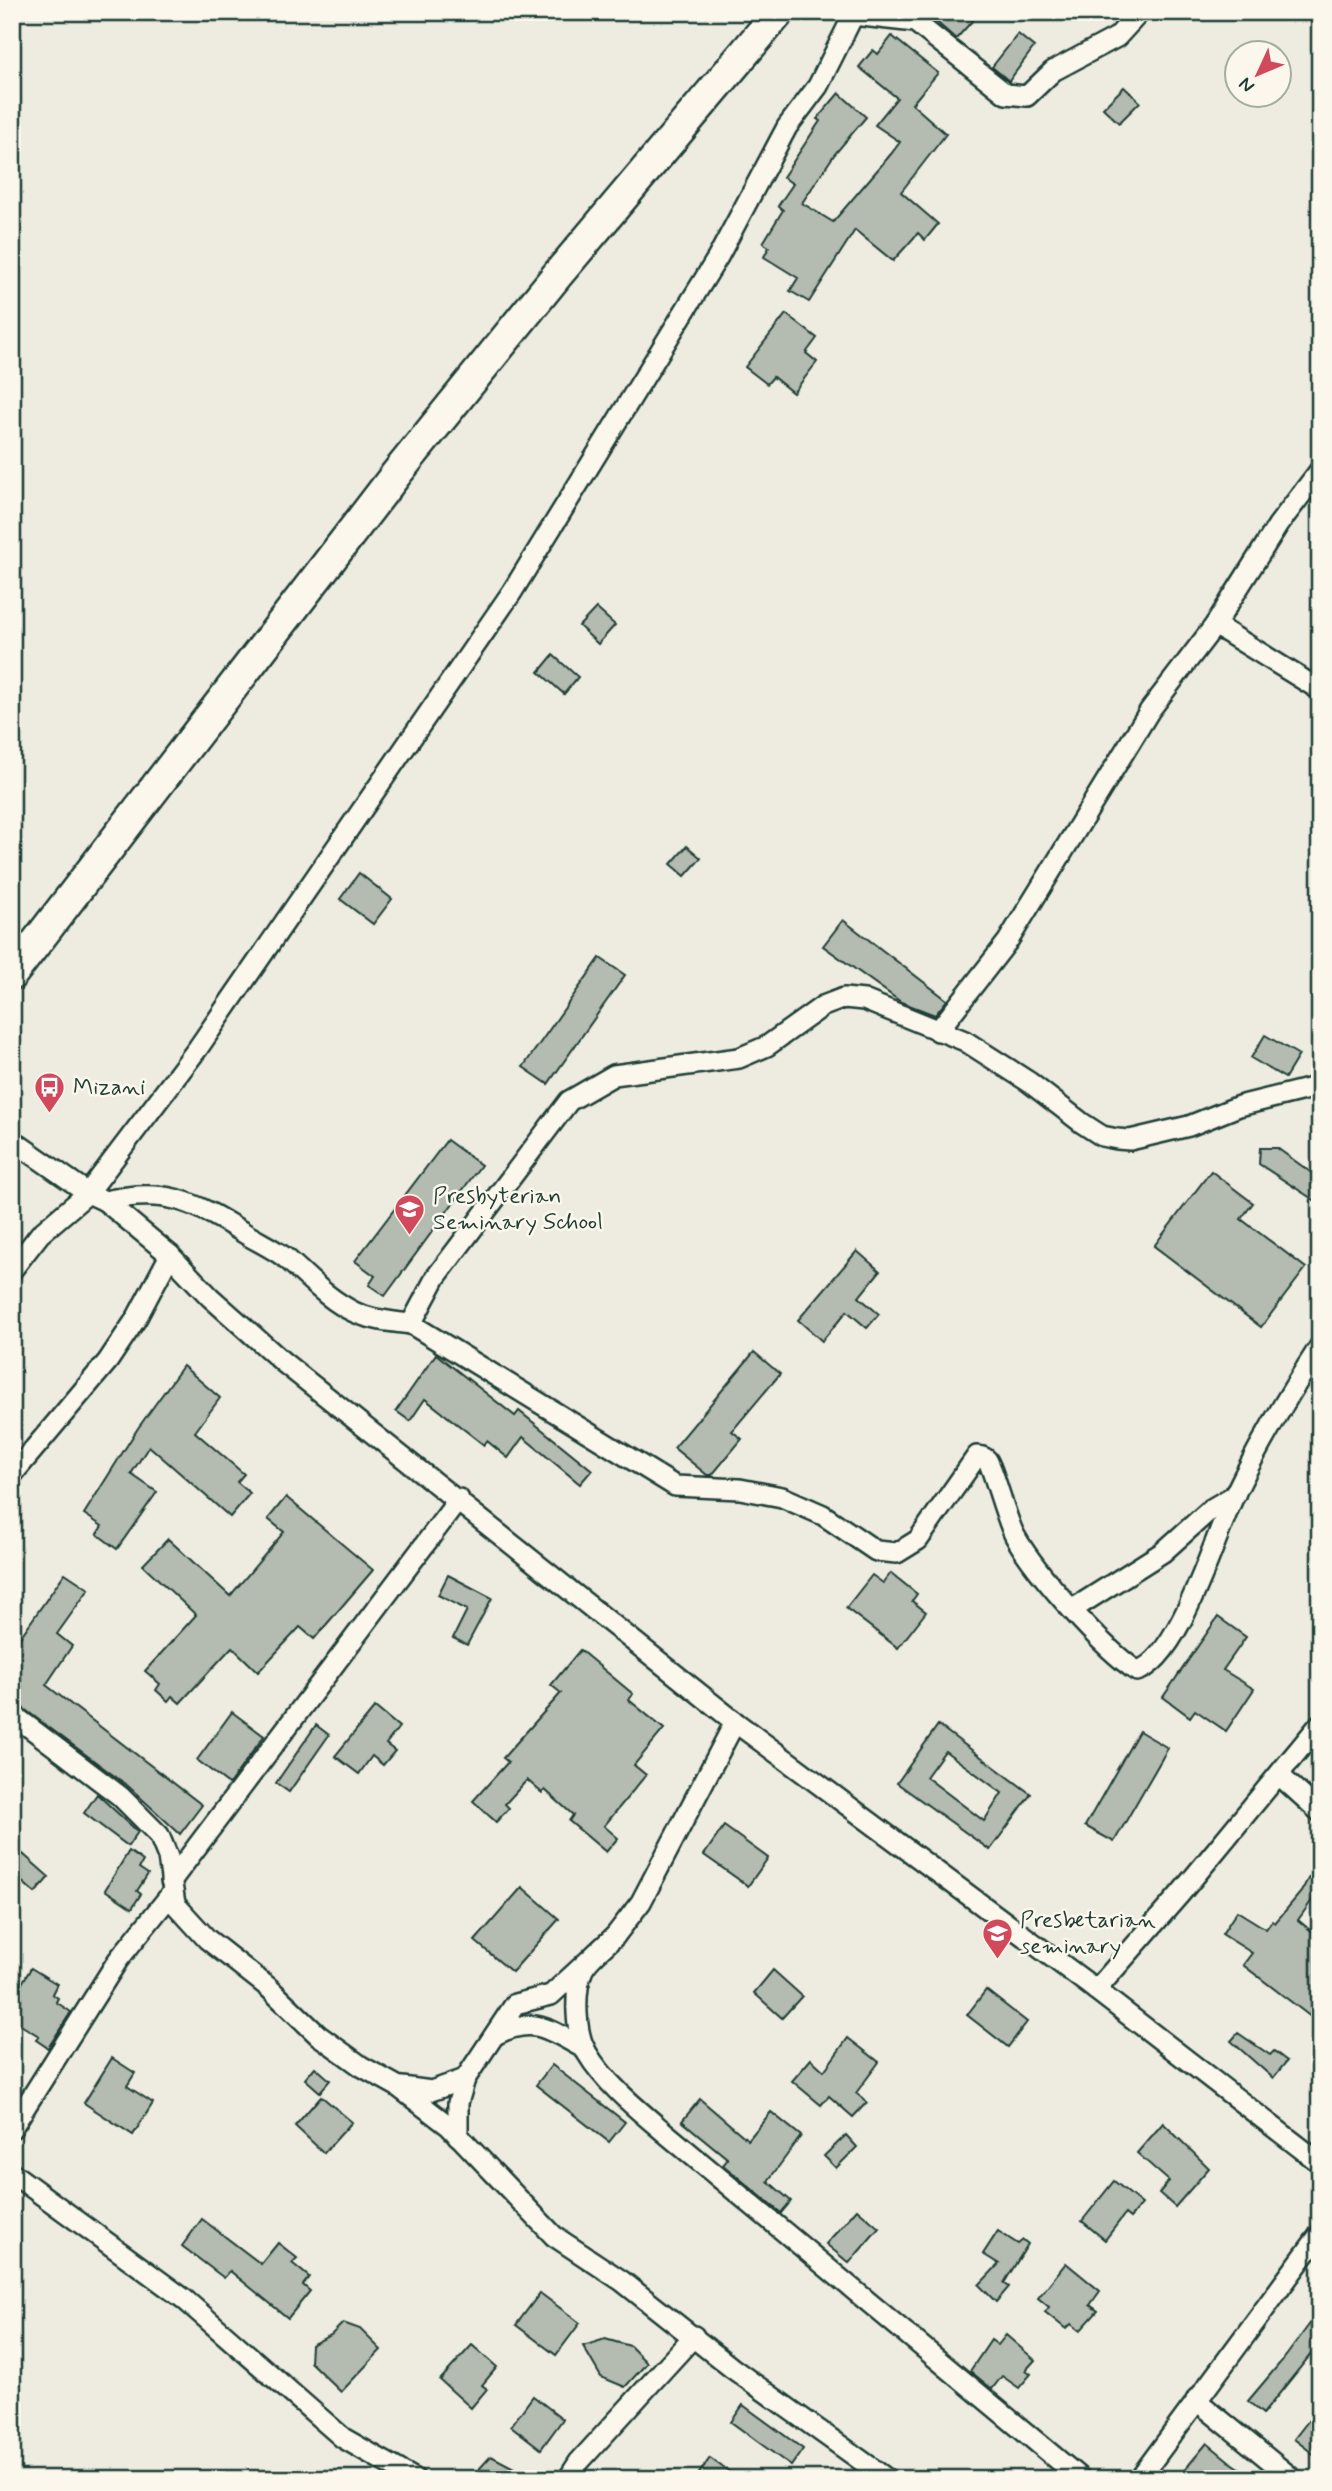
<svg xmlns="http://www.w3.org/2000/svg" width="1332" height="2491" font-family="Mynerve,sans-serif">
	<style>
		.building { fill: #b4bbb0; stroke: #1f3d34; stroke-width: 2; fill-rule: evenodd }
		.lines { fill: none; stroke-linecap: round; stroke-linejoin: round }
		.minor-casing { stroke: #1f3d34; stroke-width: 24 }
		.highway-casing { stroke: #1f3d34; stroke-width: 35 }
		.minor { stroke: #fbf7ec; stroke-width: 19 }
		.highway { stroke: #fbf7ec; stroke-width: 30 }
		.labels { text-anchor: middle; dominant-baseline: central; stroke-width: 5; stroke-linejoin: round; paint-order: stroke }
		.poi-label { font-size: 23px; fill: #1f3d34; stroke: #fbf7ec; text-anchor: start }
	</style>
	<rect width="100%" height="100%" fill="#eeece1"/>
	<filter id="ink" filterUnits="userSpaceOnUse"><feTurbulence type="fractalNoise" baseFrequency=".0143" numOctaves="2"/><feDisplacementMap in="SourceGraphic" scale="14" xChannelSelector="R" yChannelSelector="G"/><feConvolveMatrix kernelMatrix="1 2 1 2 8 2 1 2 1" color-interpolation-filters="sRGB"/></filter>
	<g filter="url(#ink)">
		<!-- building -->
		<g class="building">
			<path d="M925 12H963L973 20 956 39Z"/>
			<path d="M1018 34 1034 47 1009 81 992 67Z"/>
			<path d="M892 36 938 73 912 104 946 134 901 192 938 224 925 240 918 233 893 261 855 230 809 302 790 291 798 278 764 257 769 247 763 243 783 210 778 206 793 184 783 177 820 121 817 119 839 93 866 117 834 155 802 203 833 222 891 154 900 142 875 125 897 98 859 67 873 50 878 54Z"/>
			<path d="M1124 87 1140 102 1119 123 1103 108Z"/>
			<path d="M786 314 817 338 806 353 817 362 793 393 773 377 767 384 745 367Z"/>
			<path d="M596 608 615 625 598 644 579 626Z"/>
			<path d="M553 655 578 677 564 694 539 672Z"/>
			<path d="M687 846 701 858 685 876 671 864Z"/>
			<path d="M359 873 392 899 373 924 340 899Z"/>
			<path d="M843 920 947 1000 935 1015 901 1002 823 946Z"/>
			<path d="M600 958 625 975 548 1084 523 1067Z"/>
			<path d="M1265 1035 1299 1055 1285 1078 1251 1058Z"/>
			<path d="M447 1140 481 1165 385 1296 369 1285 375 1276 355 1261Z"/>
			<path d="M1260 1148H1277L1320 1179V1204L1259 1164Z"/>
			<path d="M1211 1171 1253 1203 1241 1219 1306 1268 1261 1327 1154 1246Z"/>
			<path d="M857 1251 880 1271 859 1297 879 1314 867 1328 847 1311 822 1341 798 1320Z"/>
			<path d="M754 1352 780 1374 732 1431 742 1439 712 1475H707L674 1448Z"/>
			<path d="M436 1354 515 1416 519 1411 592 1470 580 1484 523 1437 508 1458 487 1441 484 1445 425 1399 410 1421 396 1411Z"/>
			<path d="M183 1366 220 1398 195 1432 244 1474 237 1482 250 1493 230 1517 149 1446 131 1474 157 1492 117 1549 97 1534 102 1526 84 1514 138 1428Z"/>
			<path d="M286 1497 373 1570 314 1639 300 1627 258 1672 232 1647 180 1703 172 1696 168 1701 156 1690 160 1684 145 1671 196 1615 143 1565 168 1539 230 1596 284 1532 268 1519Z"/>
			<path d="M65 1573 89 1589 57 1634 72 1646 46 1685 202 1805 180 1834 128 1786 12 1700V1649Z"/>
			<path d="M891 1573 917 1594 912 1601 926 1612 898 1648 846 1608 872 1575 883 1583Z"/>
			<path d="M448 1575 492 1598 467 1645 453 1638 467 1610 438 1595Z"/>
			<path d="M1218 1617 1246 1637 1223 1670 1254 1689 1226 1731 1195 1710 1190 1717 1163 1697Z"/>
			<path d="M580 1650 633 1694 629 1700 664 1729 634 1765 646 1775 604 1826 618 1838 606 1852 569 1821 573 1815 545 1790 542 1793 527 1780 505 1804 509 1808 496 1822 473 1801 508 1762 503 1758 561 1693 551 1685Z"/>
			<path d="M375 1707 399 1727 386 1744 395 1751 383 1765 372 1756 359 1774 335 1756Z"/>
			<path d="M232 1712 264 1736 229 1784 197 1760Z"/>
			<path d="M316 1725 329 1735 289 1792 276 1783Z"/>
			<path d="M938 1725 1031 1794 990 1850 897 1783ZM945 1751 1002 1793 984 1821 926 1777Z"/>
			<path d="M1139 1731 1168 1748 1114 1842 1085 1826Z"/>
			<path d="M97 1794 138 1832 128 1846 84 1813Z"/>
			<path d="M724 1826 768 1858 748 1886 704 1855Z"/>
			<path d="M129 1851 143 1861 139 1868 148 1874 137 1891 141 1894 132 1908 105 1890Z"/>
			<path d="M23 1854 49 1877 35 1893 12 1873V1866Z"/>
			<path d="M1315 1875 1320 1879V1889L1298 1920 1320 1938V2024L1243 1965 1252 1953 1222 1934 1237 1911 1266 1929 1272 1921 1275 1923 1301 1892 1309 1877 1312 1879Z"/>
			<path d="M522 1887 559 1919 512 1972 475 1941Z"/>
			<path d="M31 1968 57 1984 52 1994 58 1998 56 2002 71 2012 48 2048 36 2040 39 2036 12 2020V2000Z"/>
			<path d="M773 1970 802 1996 782 2018 754 1993Z"/>
			<path d="M986 1990 1027 2022 1008 2047 967 2015Z"/>
			<path d="M1238 2033 1270 2055 1274 2051 1287 2061 1273 2078 1231 2041Z"/>
			<path d="M848 2038 879 2062 856 2093 867 2102 853 2117 829 2096 821 2105 792 2081 811 2059 824 2071Z"/>
			<path d="M112 2058 135 2073 127 2086 153 2103 133 2135 84 2103Z"/>
			<path d="M552 2065 625 2122 609 2142 536 2085Z"/>
			<path d="M315 2067 330 2080 320 2092 305 2079Z"/>
			<path d="M321 2096 352 2122 324 2153 295 2126Z"/>
			<path d="M700 2099 748 2140 771 2112 801 2136 768 2181 791 2201 781 2213 723 2165 728 2159 682 2121Z"/>
			<path d="M1163 2123 1209 2168 1175 2207 1159 2193 1169 2181 1137 2153Z"/>
			<path d="M846 2135 857 2147 836 2168 824 2156Z"/>
			<path d="M1114 2181 1142 2204 1130 2218 1125 2214 1105 2240 1082 2221Z"/>
			<path d="M857 2209 879 2228 849 2263 826 2244Z"/>
			<path d="M202 2219 261 2264 278 2243 297 2258 292 2263 309 2277 303 2285 310 2291 288 2318 230 2271 224 2278 182 2246Z"/>
			<path d="M998 2231 1018 2244 1023 2240 1028 2244 1004 2283 1009 2287 996 2302 979 2285 999 2264 983 2254Z"/>
			<path d="M1066 2263 1100 2291 1090 2305 1098 2311 1080 2331 1071 2324 1066 2329 1045 2312 1049 2307 1038 2298Z"/>
			<path d="M540 2293 580 2323 556 2355 516 2325Z"/>
			<path d="M1320 2310V2343L1263 2414 1248 2401 1286 2356Z"/>
			<path d="M343 2323 360 2329 381 2350 341 2392 310 2362 311 2345 331 2335Z"/>
			<path d="M1006 2335 1035 2360 1026 2370 1031 2374 1019 2388 1002 2376 992 2389 970 2371 991 2340 998 2345Z"/>
			<path d="M605 2339 630 2346 647 2363 625 2387 601 2377 583 2346Z"/>
			<path d="M472 2345 497 2367 482 2385 487 2389 471 2408 440 2380Z"/>
			<path d="M533 2396 563 2419 541 2449 511 2426Z"/>
			<path d="M743 2405 803 2449 791 2466 731 2422Z"/>
			<path d="M1320 2406V2459L1294 2439Z"/>
			<path d="M1207 2443 1229 2461 1256 2479H1177Z"/>
			<path d="M491 2456 516 2469 507 2479H470Z"/>
			<path d="M710 2458 739 2479H695Z"/>
		</g>
		<g class="lines">
			<defs>
				<g id="minor">
					<path d="M853 15 915 22 1006 94 1027 96 1053 71 1117 37 1140 12"/>
					<path d="M1215 625 1320 690"/>
					<path d="M938 1031 1008 941 1150 710 1215 625 1278 525 1320 470"/>
					<path d="M12 1140 88 1193 105 1201 170 1255 210 1297 283 1362 735 1722 1087 1983 1320 2163"/>
					<path d="M105 1201C163 1187 193 1201 241 1231 256 1241 273 1248 287 1259 309 1278 327 1299 354 1312 371 1320 393 1322 411 1324L436 1277 569 1101 614 1075 739 1058 767 1046 823 1006 844 998 864 1000 965 1041 1029 1082 1082 1123 1102 1136 1117 1139 1130 1140 1189 1126 1239 1106 1320 1086"/>
					<path d="M12 1270 40 1234 88 1193 198 1048 512 592 718 257 787 127 818 86 855 12"/>
					<path d="M411 1324 675 1486 740 1489 782 1497 823 1515 876 1551 897 1553 918 1540 977 1456C982 1457 983 1456 987 1460 993 1467 1006 1520 1015 1536 1034 1571 1104 1650 1137 1671 1179 1660 1216 1533 1234 1496 1259 1444 1289 1394 1320 1346"/>
					<path d="M12 1475 108 1361 136 1319 170 1255"/>
					<path d="M1073 1609 1163 1552 1211 1509 1235 1495"/>
					<path d="M12 1714 120 1796 159 1835 168 1857 175 1904 207 1939 268 1987 318 2035 361 2066 397 2086 449 2126 554 2236 622 2281 732 2368 887 2479"/>
					<path d="M1279 1775 1320 1812"/>
					<path d="M171 1881 459 1499"/>
					<path d="M615 1936C605 1946 586 1960 582 1972 574 1993 575 2034 587 2053 604 2082 637 2109 663 2131L1081 2479"/>
					<path d="M1096 1990 1180 1894 1320 1724"/>
					<path d="M497 2034C535 2015 551 2031 585 2049"/>
					<path d="M402 2087 431 2091 465 2079"/>
					<path d="M12 2128 118 1960 172 1893"/>
					<path d="M458 2136V2103L465 2079 515 2004 551 1995 615 1936 641 1902 735 1722"/>
					<path d="M12 2173 184 2299 343 2438 415 2479"/>
					<path d="M1196 2400 1293 2479"/>
					<path d="M568 2479 579 2462 694 2336"/>
					<path d="M1139 2479 1320 2234"/>
				</g>
				<path id="highway" d="M12 974 397 473 558 274 779 12"/>
			</defs>
			<!-- minor casing -->
			<use href="#minor" class="minor-casing"/>
			<!-- highway casing -->
			<use href="#highway" class="highway-casing"/>
			<!-- minor -->
			<use href="#minor" class="minor"/>
			<!-- highway -->
			<use href="#highway" class="highway"/>
		</g>
	</g>
	<!-- icons -->
	<defs>
		<symbol id="bus-pin" viewBox="-11 -11 22 30"><path d="M0 17L-7.5 6A9.5 9.5 0 1 1 7.5 6Z" fill="#d1495b" stroke="#fbf7ec"/><path d="M-5-6H5V4H4V6H2V4H-2V6H-4V4H-5ZM-3.5-4V0h7V-4ZM-3.5 1.2v1.5H-2V1.2ZM2 1.2v1.5H3.5V1.2Z" fill="#fff"/></symbol>
		<symbol id="school-pin" viewBox="-11 -11 22 30"><path d="M0 17L-7.5 6A9.5 9.5 0 1 1 7.5 6Z" fill="#d1495b" stroke="#fbf7ec"/><path d="M0-5L7-2L0 1L-7-2ZM-4 1L0 2.5L4 1V4Q0 6-4 4Z" fill="#fff"/></symbol>
	</defs>
	<g fill-rule="evenodd">
		<use href="#bus-pin" x="32" y="1070" width="35" height="47"/>
		<use href="#school-pin" x="392" y="1192" width="35" height="47"/>
		<use href="#school-pin" x="980" y="1916" width="35" height="47"/>
	</g>
	<g class="labels">
		<!-- poi labels -->
		<g class="poi-label">
			<text x="73" y="1088">Mizani</text>
			<text x="433" y="1197">Presbyterian<tspan x="433" dy="26">Seminary School</tspan></text>
			<text x="1020" y="1921">Presbetarian<tspan x="1020" dy="26">seminary</tspan></text>
		</g>
	</g>
	<!-- margin -->
	<rect width="1332" height="2491" fill="none" stroke="#fbf7ec" stroke-width="42"/>
	<rect x="21" y="21" width="1290" height="2449" fill="none" stroke="#1f3d34" stroke-width="2.5" filter="url(#ink)"/>
	<!-- north arrow -->
	<g transform="translate(1258 74) rotate(226)"><circle r="33" fill="#fbf7ec" stroke="#a3ada2" stroke-width="2"/>
	<path d="M0-5L12 26L0 18L-12 26Z" fill="#d1495b"/>
	<text y="-10" font-size="19" font-weight="bold" text-anchor="middle" fill="#1f3d34">N</text>
	</g>
</svg>
